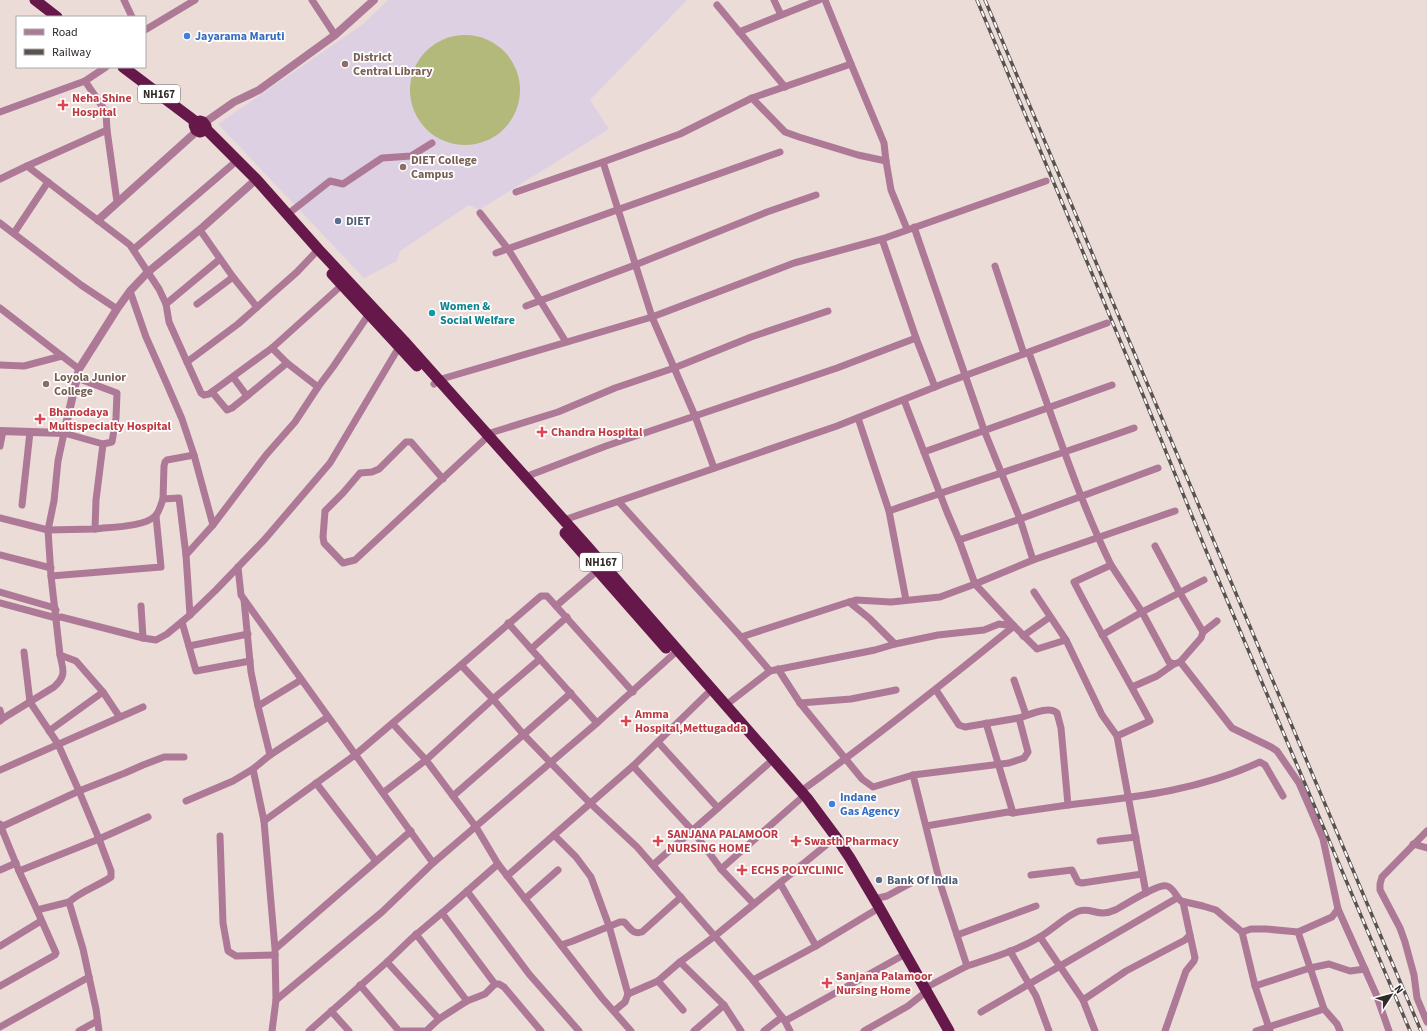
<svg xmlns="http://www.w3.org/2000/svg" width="1427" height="1031" font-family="'Source Sans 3',sans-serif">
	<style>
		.education { fill: #ded0e3 }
		.green { fill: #b3b97a }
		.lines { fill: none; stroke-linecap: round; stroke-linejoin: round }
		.minor { stroke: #ae7996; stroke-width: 7 }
		.tertiary { stroke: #ae7996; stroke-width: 8 }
		.trunk { stroke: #66184b; stroke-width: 11 }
		.rail-casing { stroke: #5a524f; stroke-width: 3.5 }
		.rail { stroke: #fff; stroke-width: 2; stroke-dasharray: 6; stroke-linecap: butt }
		.shop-dot { fill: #3f7fe0; stroke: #fff; stroke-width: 1.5 }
		.education-dot { fill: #8d6e63; stroke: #fff; stroke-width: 1.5 }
		.health-dot { fill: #e0444e; stroke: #fff; stroke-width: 1.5 }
		.service-dot { fill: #5c6f8a; stroke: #fff; stroke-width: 1.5 }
		.culture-dot { fill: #0f9aa8; stroke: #fff; stroke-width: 1.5 }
		.labels { text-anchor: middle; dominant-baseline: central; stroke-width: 3.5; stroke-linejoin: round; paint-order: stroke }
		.shield { fill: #fff; stroke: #6e6a68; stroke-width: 1 }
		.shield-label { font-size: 11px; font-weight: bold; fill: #302a28 }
		.shop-label { font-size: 12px; font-weight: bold; fill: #366cbe; stroke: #fff; text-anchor: start }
		.education-label { font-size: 12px; font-weight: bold; fill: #785e54; stroke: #fff; text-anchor: start }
		.health-label { font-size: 12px; font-weight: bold; fill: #be3a42; stroke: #fff; text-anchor: start }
		.service-label { font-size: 12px; font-weight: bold; fill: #4e5e75; stroke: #fff; text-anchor: start }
		.culture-label { font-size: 12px; font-weight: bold; fill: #0d838f; stroke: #fff; text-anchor: start }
	</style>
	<rect width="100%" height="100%" fill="#ebdcd7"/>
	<!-- education -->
	<path class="education" d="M388 0H687L590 100 609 129 479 210 469 205 400 251 397 261 364 278 218 124 363 24Z"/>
	<!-- green -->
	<circle class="green" cx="465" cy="90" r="55"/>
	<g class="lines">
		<!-- minor -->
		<g class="minor">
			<path d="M124 0 132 17"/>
			<path d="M312 0 335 35"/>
			<path d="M774 0 781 15"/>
			<path d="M717 5 785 87"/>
			<path d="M145 30 195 0"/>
			<path d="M739 32 819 0"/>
			<path d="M851 64 884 143 886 161 891 190 907 229"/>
			<path d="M752 98 851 64 825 0"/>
			<path d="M0 112 85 81"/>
			<path d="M107 130 117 202"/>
			<path d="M27 166 107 130 106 112 85 81 106 67"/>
			<path d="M0 179 27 166 130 245 159 289 166 304 169 322 187 362 238 324 297 272 314 254"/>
			<path d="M516 192 603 162"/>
			<path d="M480 213 508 249 566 342"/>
			<path d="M288 214 330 181 343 184 382 158 411 156 432 143"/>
			<path d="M0 223 81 285 117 309"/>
			<path d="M200 230 233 277 257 307"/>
			<path d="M14 233 48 182"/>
			<path d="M882 239 1046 181"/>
			<path d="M134 249 233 164"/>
			<path d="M496 253 780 152"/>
			<path d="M995 266 1024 354"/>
			<path d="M130 291 146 337 166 382 182 419 194 455 213 525"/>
			<path d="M166 304 220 259"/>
			<path d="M197 304 233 277"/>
			<path d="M526 306 635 265 767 212 816 195"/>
			<path d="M0 308 62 356"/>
			<path d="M916 338 935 387"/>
			<path d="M1029 353C1055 424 1078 497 1111 565L1074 582C1098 629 1125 674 1150 721L1117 736 1102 715 1066 640 1034 592"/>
			<path d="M187 362 201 393 204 395 209 394 272 348 342 285"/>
			<path d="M287 363 318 387"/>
			<path d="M0 365 24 366 62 356 79 369"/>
			<path d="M233 377 247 396 287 363 272 348"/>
			<path d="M434 384 438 380 652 317 695 416 714 468"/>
			<path d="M212 392 227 410 232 408 247 396"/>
			<path d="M904 400 947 512 959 540 1020 519 984 430 914 227"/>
			<path d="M858 418 889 511 906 600"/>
			<path d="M487 434 558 412 615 388 674 368 751 337 828 311"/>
			<path d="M103 444 64 433 58 461 54 501 48 530 51 576 60 655 76 661 103 692 119 716"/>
			<path d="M0 446 3 431"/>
			<path d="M924 452 1112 385"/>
			<path d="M194 455 167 460 165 462 164 466 163 499 179 498 186 555 213 525 266 455 295 422 318 387 333 367 369 314"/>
			<path d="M1158 468 1020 519 1033 560 1175 511"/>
			<path d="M525 477 606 446 837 368 916 338 882 239 794 263 652 317 603 162 680 134 752 98 785 132 799 137 858 155 886 161"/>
			<path d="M443 479 411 442H406L379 469 372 472 360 473 343 493 325 511 323 537 324 543 343 563 355 560 484 440"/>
			<path d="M619 502 741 637"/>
			<path d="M22 505 30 432"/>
			<path d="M889 511C971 482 1053 457 1134 428"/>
			<path d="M0 518 48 530 95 529 96 500 103 444 112 442 116 418 117 393 77 378"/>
			<path d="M564 520 837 426 945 383 1107 323"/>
			<path d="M95 529C110 527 145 527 155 516 159 513 161 504 163 499"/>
			<path d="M959 540 975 584 1033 560"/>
			<path d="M1155 546 1180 593 1203 632"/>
			<path d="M0 555 51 568"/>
			<path d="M186 555 190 615"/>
			<path d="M238 567 241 595 433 863 597 723 678 650"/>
			<path d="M51 576 161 567 156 516"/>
			<path d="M975 584 1014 626 999 624 984 630 938 635 895 644 869 618 849 602 856 600 891 602 940 597Z"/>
			<path d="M0 592 55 608 56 610"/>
			<path d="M244 600 251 672 258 706 301 680"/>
			<path d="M849 602 741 637 770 671 875 650 895 644"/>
			<path d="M0 603 56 618 61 617 143 638 156 640 167 634 190 615 216 590 265 539 330 463 399 347"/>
			<path d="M141 606 143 638"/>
			<path d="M556 606 598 570"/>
			<path d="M182 622 196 671 250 661"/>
			<path d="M508 623 597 723"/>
			<path d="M1102 635 1142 612 1204 580"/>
			<path d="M1023 636 1050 617"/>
			<path d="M189 646 248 634"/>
			<path d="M531 649 567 617"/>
			<path d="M24 652 30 702 58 744 79 791 125 773 143 765 164 757H184"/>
			<path d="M1180 662 1201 638 1203 632 1217 621"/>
			<path d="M461 665 541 596H547L633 692"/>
			<path d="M778 669 800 703 851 699 896 690"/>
			<path d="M1014 680 1026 715"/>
			<path d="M1132 687 1157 676 1174 664"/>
			<path d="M936 690 959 725 965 727 1019 718"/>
			<path d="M800 703 862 779 873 787 913 775"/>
			<path d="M726 705 770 671"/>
			<path d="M258 706 270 755"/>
			<path d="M0 710 2 719 0 721"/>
			<path d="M328 717 270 755 253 769 264 821 355 755 461 665 493 699 524 735 551 763 591 804 637 847 753 980 816 946 874 911"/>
			<path d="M2 719 54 687C67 675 63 670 60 655"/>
			<path d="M986 723 1013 813"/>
			<path d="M393 724 426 760 476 827 498 864 602 998 631 1031"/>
			<path d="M49 731 103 692"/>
			<path d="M1117 736 1146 893"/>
			<path d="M658 742 718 808"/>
			<path d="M633 766 707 694"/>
			<path d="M0 770 143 707"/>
			<path d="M316 783 376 861"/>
			<path d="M801 791C874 739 944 683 1014 626L1037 649 1066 640"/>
			<path d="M384 792 426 760 493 699 540 659"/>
			<path d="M453 796 571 693"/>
			<path d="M186 801 233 781 253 769"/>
			<path d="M1068 805C1136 797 1197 791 1260 762L1265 765 1283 796"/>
			<path d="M264 821 275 949 411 831"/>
			<path d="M0 824 1 827 79 791 99 839 148 817"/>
			<path d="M1 827 19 871 99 839 111 871V877C98 886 81 891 69 902L83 949 96 1009 99 1031"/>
			<path d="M1427 831 1382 877 1380 884V890L1400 928 1405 942 1414 975 1417 998 1427 1022"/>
			<path d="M554 835 576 857 591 877 609 926 628 994 625 1002 614 1011"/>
			<path d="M220 836 223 923 228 951 236 956 275 955"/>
			<path d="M1100 841 1136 837"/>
			<path d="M1413 844 1427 848"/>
			<path d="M653 865 768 764"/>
			<path d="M0 870 16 863"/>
			<path d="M19 871 37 910"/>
			<path d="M1031 875 1072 870 1078 882 1082 883 1142 874"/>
			<path d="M507 876 633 766 693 831 721 869"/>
			<path d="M780 883 816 946"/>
			<path d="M467 891 529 974 579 1031"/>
			<path d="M525 899 558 870"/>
			<path d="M874 899 887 896 911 883"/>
			<path d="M754 904 721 869 799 800"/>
			<path d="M1338 909 1376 994 1389 1031"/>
			<path d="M1242 932 1255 986 1270 1031"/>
			<path d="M1298 932 1324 1009"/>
			<path d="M416 934 467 1001"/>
			<path d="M957 935 1036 906"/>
			<path d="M1040 937 1083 1000 1095 1031"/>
			<path d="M561 945 573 941 620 922H624C630 927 632 935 642 932L681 897"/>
			<path d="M0 946 41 921"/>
			<path d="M1010 951 1036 996 1049 1031"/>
			<path d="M275 952 276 1000"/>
			<path d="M387 962 439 1019 426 1031H403"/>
			<path d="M967 966C991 958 1016 951 1038 938 1051 931 1067 915 1079 911 1092 907 1098 918 1115 910 1125 905 1158 883 1167 886 1174 888 1176 897 1181 901L1203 906 1216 910 1242 932 1251 929H1266L1298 932 1332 917 1338 909 1323 839 1312 813 1299 783 1277 751 1271 747 1232 728 1182 664 1180 662 1174 664 1169 662 1142 612 1111 565"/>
			<path d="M753 980 785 1021 790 1031"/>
			<path d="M658 981 683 1010"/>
			<path d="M495 984H499L504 987 541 1031"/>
			<path d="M360 985 399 1031"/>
			<path d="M0 986 55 955 56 953 37 910 69 902"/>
			<path d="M1255 986 1310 968 1329 964 1350 971 1365 969"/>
			<path d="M925 988 967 966 940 883 913 775 1009 763 1024 758 1028 752 1019 718C1029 715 1049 705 1057 713L1061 728 1068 805 1013 813 1008 812 926 826"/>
			<path d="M628 994 658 981 680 962"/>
			<path d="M1083 1000 1126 971 1185 940 1190 935 1183 902"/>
			<path d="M724 1005 741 1031"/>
			<path d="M331 1011 349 1031"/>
			<path d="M981 1012 1177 898"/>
			<path d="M439 1019 467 1001 485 994 495 984 442 913"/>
			<path d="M785 1021 900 957"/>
			<path d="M0 1027 89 977"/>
			<path d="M79 1031 97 1021"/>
			<path d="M272 1031 276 1000 382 912 433 863"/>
			<path d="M309 1031 387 962 411 939 449 907 498 864"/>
			<path d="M694 1031 724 1005 680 962 715 936 831 841"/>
			<path d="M764 1031 782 1017"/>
			<path d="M864 1031 908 1006 922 995"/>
			<path d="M1165 1031 1186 971 1194 961 1195 958 1190 935"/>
			<path d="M1256 1031 1324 1009 1337 1024 1340 1031"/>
		</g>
		<!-- tertiary -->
		<g class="tertiary">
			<path d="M204 123 234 102 259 90 335 35 374 0"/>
			<path d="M98 220 197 131"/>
			<path d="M0 431 64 433 79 369 117 309 130 291 148 272 203 227 251 184"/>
		</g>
		<!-- trunk -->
		<g class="trunk">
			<path d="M35 0 57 17"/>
			<path d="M123 67 196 122 200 121 203 122 206 126 203 131 200 132 196 130 194 125 196 122"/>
			<path d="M205 128 256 179 318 249 404 341 586 545 807 798 836 837 850 858 879 907 949 1031"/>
			<path d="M332 274 417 366"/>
			<path d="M565 533 666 648"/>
		</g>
		<defs>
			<g id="rail">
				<path d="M977 0 1143 395 1207 553 1410 1031"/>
				<path d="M985 0 1421 1031"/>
			</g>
		</defs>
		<!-- rail casing -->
		<use href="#rail" class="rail-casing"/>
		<!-- rail -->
		<use href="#rail" class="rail"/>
	</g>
	<!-- markers -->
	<g class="shop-dot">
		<circle cx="187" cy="36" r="4"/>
		<circle cx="832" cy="804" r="4"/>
	</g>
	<g class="education-dot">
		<circle cx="345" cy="64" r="4"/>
		<circle cx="403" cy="167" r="4"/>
		<circle cx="46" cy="384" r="4"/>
	</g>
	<g class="health-dot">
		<path d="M61 99h4v4h4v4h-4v4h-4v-4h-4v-4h4z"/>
		<path d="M38 413h4v4h4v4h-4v4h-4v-4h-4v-4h4z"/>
		<path d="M540 426h4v4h4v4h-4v4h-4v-4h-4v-4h4z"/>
		<path d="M624 715h4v4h4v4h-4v4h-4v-4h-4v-4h4z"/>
		<path d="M656 835h4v4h4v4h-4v4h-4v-4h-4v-4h4z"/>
		<path d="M794 835h4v4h4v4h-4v4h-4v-4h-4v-4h4z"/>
		<path d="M740 864h4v4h4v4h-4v4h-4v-4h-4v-4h4z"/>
		<path d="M825 977h4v4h4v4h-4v4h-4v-4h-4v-4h4z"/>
	</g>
	<g class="service-dot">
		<circle cx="338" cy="221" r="4"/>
		<circle cx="879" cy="880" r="4"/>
	</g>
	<circle class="culture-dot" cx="432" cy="313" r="4"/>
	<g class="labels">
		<!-- shield labels -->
		<g class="shield">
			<rect x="138" y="85" width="42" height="18" rx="3"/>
			<rect x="580" y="553" width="42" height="18" rx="3"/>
		</g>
		<g class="shield-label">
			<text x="159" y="94">NH167</text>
			<text x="601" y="562">NH167</text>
		</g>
		<!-- shop labels -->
		<g class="shop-label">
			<text x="195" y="36">Jayarama Maruti</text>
			<text x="840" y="797">Indane<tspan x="840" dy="14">Gas Agency</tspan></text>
		</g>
		<!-- education labels -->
		<g class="education-label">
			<text x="353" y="57">District<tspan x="353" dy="14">Central Library</tspan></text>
			<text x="411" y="160">DIET College<tspan x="411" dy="14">Campus</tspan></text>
			<text x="54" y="377">Loyola Junior<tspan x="54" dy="14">College</tspan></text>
		</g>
		<!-- health labels -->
		<g class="health-label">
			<text x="72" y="98">Neha Shine<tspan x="72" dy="14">Hospital</tspan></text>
			<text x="49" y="412">Bhanodaya<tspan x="49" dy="14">Multispecialty Hospital</tspan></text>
			<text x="551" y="432">Chandra Hospital</text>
			<text x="635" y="714">Amma<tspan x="635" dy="14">Hospital,Mettugadda</tspan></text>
			<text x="667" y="834">SANJANA PALAMOOR<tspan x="667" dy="14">NURSING HOME</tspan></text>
			<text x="804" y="841">Swasth Pharmacy</text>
			<text x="751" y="870">ECHS POLYCLINIC</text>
			<text x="836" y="976">Sanjana Palamoor<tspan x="836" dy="14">Nursing Home</tspan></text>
		</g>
		<!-- service labels -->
		<g class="service-label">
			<text x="346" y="221">DIET</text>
			<text x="887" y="880">Bank Of India</text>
		</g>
		<!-- culture labels -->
		<g class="culture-label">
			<text x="440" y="306">Women &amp;<tspan x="440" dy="14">Social Welfare</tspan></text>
		</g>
	</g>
	<!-- legend -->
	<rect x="16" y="16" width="130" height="52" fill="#ffffff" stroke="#acaaa9"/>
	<rect x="24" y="29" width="20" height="6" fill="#ae7996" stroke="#acaaa9"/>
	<text x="52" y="36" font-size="12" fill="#302a28">Road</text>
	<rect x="24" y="49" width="20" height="6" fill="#5a524f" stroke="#acaaa9"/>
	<text x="52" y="56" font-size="12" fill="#302a28">Railway</text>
	<!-- north arrow -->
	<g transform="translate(1391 995) rotate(54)" stroke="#ffffff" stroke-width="3" paint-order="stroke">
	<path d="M0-3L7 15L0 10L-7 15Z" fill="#302a28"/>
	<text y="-6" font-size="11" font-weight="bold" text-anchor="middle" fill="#302a28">N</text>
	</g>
</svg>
